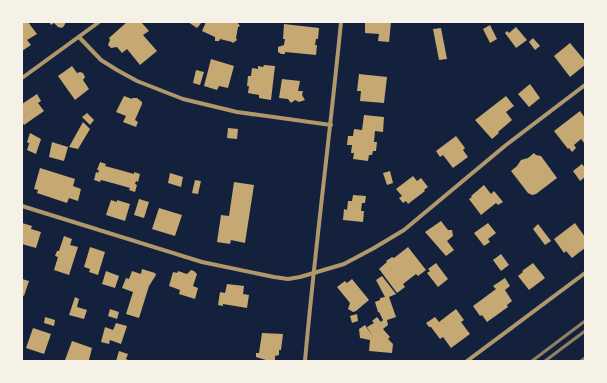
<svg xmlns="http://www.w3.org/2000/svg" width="607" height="383" font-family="Lora,serif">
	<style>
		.building { fill: #c6a872 }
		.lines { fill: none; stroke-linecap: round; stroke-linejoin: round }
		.minor { stroke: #b1986c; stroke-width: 4 }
		.rail { stroke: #918062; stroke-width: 3 }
	</style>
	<rect width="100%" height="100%" fill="#14213d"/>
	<!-- building -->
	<g class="building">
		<path d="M24 22H28L37 34 27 40 31 45 22 51V24Z"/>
		<path d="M49 22H66L64 26 62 28 58 27 54 23 51 25Z"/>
		<path d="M127 22H141L149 31 143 35 157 51 140 65 127 49 122 53 117 47 111 48 108 45 110 40 109 38Z"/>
		<path d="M188 22H202L197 28Z"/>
		<path d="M206 22H230L234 23 237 22 240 26 238 27 236 38 237 40 233 43 232 42 220 39 219 41H215V37L202 31Z"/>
		<path d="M365 22H391L389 42 378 41 379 34 365 33Z"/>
		<path d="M284 24 319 28 318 39H316L315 45H317L316 55 285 52V54H281L278 52V47L284 45 285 39H283Z"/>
		<path d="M490 25 497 39 490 43 483 29Z"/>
		<path d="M516 27 527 40 516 48 505 33 507 31 509 33Z"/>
		<path d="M441 28 447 59 439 60 433 29Z"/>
		<path d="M533 38 540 46 535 50 529 42Z"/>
		<path d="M570 43 585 61V65L570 77 554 56Z"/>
		<path d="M211 59 234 66 228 88 219 86 217 90 204 86Z"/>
		<path d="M264 65 275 66 271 100 259 98V95L248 93 249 86H247L248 76H251L252 68 258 69V66L263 67Z"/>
		<path d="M72 66 77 73 80 72 83 73 85 77 83 80 89 89 75 100 58 76Z"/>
		<path d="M196 70 204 72 200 85 193 83Z"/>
		<path d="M359 74 387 77 384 103 360 101 361 91H357Z"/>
		<path d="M282 79 300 81 298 91H303L302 95 305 100 299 102 295 100 291 103 288 99 279 98Z"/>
		<path d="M530 84 540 98 529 107 518 94Z"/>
		<path d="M37 94 41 101 38 103 44 111 24 125 22 122V104Z"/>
		<path d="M124 96 132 99V98H137L142 102V104L135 120 138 122 136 127 123 122 126 116 116 112Z"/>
		<path d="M506 96 514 106 506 112 512 120 498 132 499 133 492 139 475 120Z"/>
		<path d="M580 111 585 118V144L581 139 574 145 576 148 572 152 569 148 568 149 554 131Z"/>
		<path d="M87 113 94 120 90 125 82 117Z"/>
		<path d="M364 115 384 117 383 132 375 131 374 142H377L376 151H373L372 155H369L368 161 353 159 354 153H351L352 145H347L348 136H353L354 129 362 130Z"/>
		<path d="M83 122 90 129 78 149 69 147Z"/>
		<path d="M228 128 238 129 237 139 227 138Z"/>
		<path d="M30 133 41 139 36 154 27 150 29 144H30L27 142Z"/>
		<path d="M456 136 465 148 463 150 468 157 453 168 443 155 440 157 436 151Z"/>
		<path d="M52 142 68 147 64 161 49 157Z"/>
		<path d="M534 153 536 155 541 156 557 178 536 194 532 195 528 193 511 171 517 166 521 160 528 158Z"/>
		<path d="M100 162 106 164 105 166 120 170 134 174V172L140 174 138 182 136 181 135 184 137 185 135 192 129 190 130 188 116 184 101 180 100 182 94 180 96 172 98 173 99 170H97Z"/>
		<path d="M582 164 585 168V177L580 181 573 171Z"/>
		<path d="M40 168 75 179 73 186 81 189 78 201 69 198 67 203 37 193 38 190 34 189Z"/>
		<path d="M390 171 393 183 387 185 383 173Z"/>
		<path d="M170 173 183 177 181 187 168 183Z"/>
		<path d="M413 176 417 181 421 178 428 187 424 190 425 191 408 204 406 201 403 203 399 198 402 196 396 189Z"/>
		<path d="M195 180 201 181 198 194 192 193Z"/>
		<path d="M234 182 254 185 245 243 231 240 230 244 217 242 221 215 229 216Z"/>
		<path d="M484 185 491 194 494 191 503 202 498 205 496 203 481 215 469 199 472 197 471 196Z"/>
		<path d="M353 195 366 196 365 203H362L361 211H364L363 222 343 220 344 209 347 210 348 201H352Z"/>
		<path d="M139 199 149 202 144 218 134 215Z"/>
		<path d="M111 200 117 202V200L130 204 125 221 106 215Z"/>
		<path d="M159 208 182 215 175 236 152 229Z"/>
		<path d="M441 221 448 230H452L453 236 447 241 454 250 446 256 425 232Z"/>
		<path d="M22 223 32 226 31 229 41 232 36 248 22 244Z"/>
		<path d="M488 223 496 233 488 239 490 242 484 246 474 233Z"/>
		<path d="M575 223 585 237V248L572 258 566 251 564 253 554 239Z"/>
		<path d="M538 224 551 241 545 245 533 229Z"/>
		<path d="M64 236 72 239 70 245 78 247 69 275 54 270 58 257 55 256 57 251H59Z"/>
		<path d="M90 247 105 252 98 275 89 272 90 269 84 267Z"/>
		<path d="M408 247 426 270 418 276 416 274 403 284 405 287 397 293 379 269 387 262 386 261 392 257 394 258Z"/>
		<path d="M501 254 509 265 501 271 493 260Z"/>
		<path d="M436 263 448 279 438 287 427 273 430 271 428 269Z"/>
		<path d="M533 263 545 278 529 290 518 276 523 272 522 271Z"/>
		<path d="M142 269 155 273 156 275 149 286 139 318 126 314 133 292 122 288 126 278 129 279 132 271 141 274Z"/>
		<path d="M191 270 194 271 197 274 193 286 198 288 195 299 179 294 180 290 169 286 173 272 177 273 178 271 187 274Z"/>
		<path d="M106 271 119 276 115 288 102 284Z"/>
		<path d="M382 276 396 294 389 297 396 317 387 320 388 325 383 329 390 337 388 339 393 344 392 353 369 351 370 340 360 338 359 329 365 325 373 337 367 327 374 323 372 321 377 317 381 322 383 320 379 312H378L375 302 380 300V298L385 297 376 280Z"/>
		<path d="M505 278 510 286 505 290 512 301 507 305 508 307 487 322 482 315 480 316 473 306 496 289 493 286Z"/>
		<path d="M22 279 29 281 24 296 22 295Z"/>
		<path d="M352 279 369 300 356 311 353 312 348 309 350 303 337 287 345 281 347 283Z"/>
		<path d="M227 284 244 286 243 294 249 295 247 308 223 304V306L218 305 220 292 225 293Z"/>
		<path d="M75 297 79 299 77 307 87 310 84 319 69 315Z"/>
		<path d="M110 309 119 312 117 319 108 316Z"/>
		<path d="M456 309 464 320 461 322 470 334 451 348 443 337 440 339 431 327H429L426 323 435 317 439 322Z"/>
		<path d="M357 314 358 321 352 323 350 316Z"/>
		<path d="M45 317 55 320 54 326 44 323Z"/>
		<path d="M116 323 127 326 121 344 110 340 109 344 101 342 105 327 113 330Z"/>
		<path d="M33 328 51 334 44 354 26 348Z"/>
		<path d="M262 333 283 334 281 350H279V355L275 356V361H269L256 357V353H259Z"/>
		<path d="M72 341 92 348 89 360 92 361 65 360Z"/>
		<path d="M119 351 128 354 126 359 130 361H116Z"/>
	</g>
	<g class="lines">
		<!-- minor -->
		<g class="minor">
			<path d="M79 37 101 60 117 70 137 81 183 99 237 112 331 125"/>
			<path d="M22 78 99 22"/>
			<path d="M22 206 202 262 274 277 288 279 300 277 344 264 374 248 404 230 506 145 585 85"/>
			<path d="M305 361C315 248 330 135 341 22"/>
			<path d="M467 361 585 273"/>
		</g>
		<!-- rail -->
		<g class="rail">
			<path d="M532 361 585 321"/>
			<path d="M545 361 585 331"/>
			<path d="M581 361 585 358"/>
		</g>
	</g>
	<!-- border -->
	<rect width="607" height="383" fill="none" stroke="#f6f1e7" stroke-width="46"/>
</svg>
